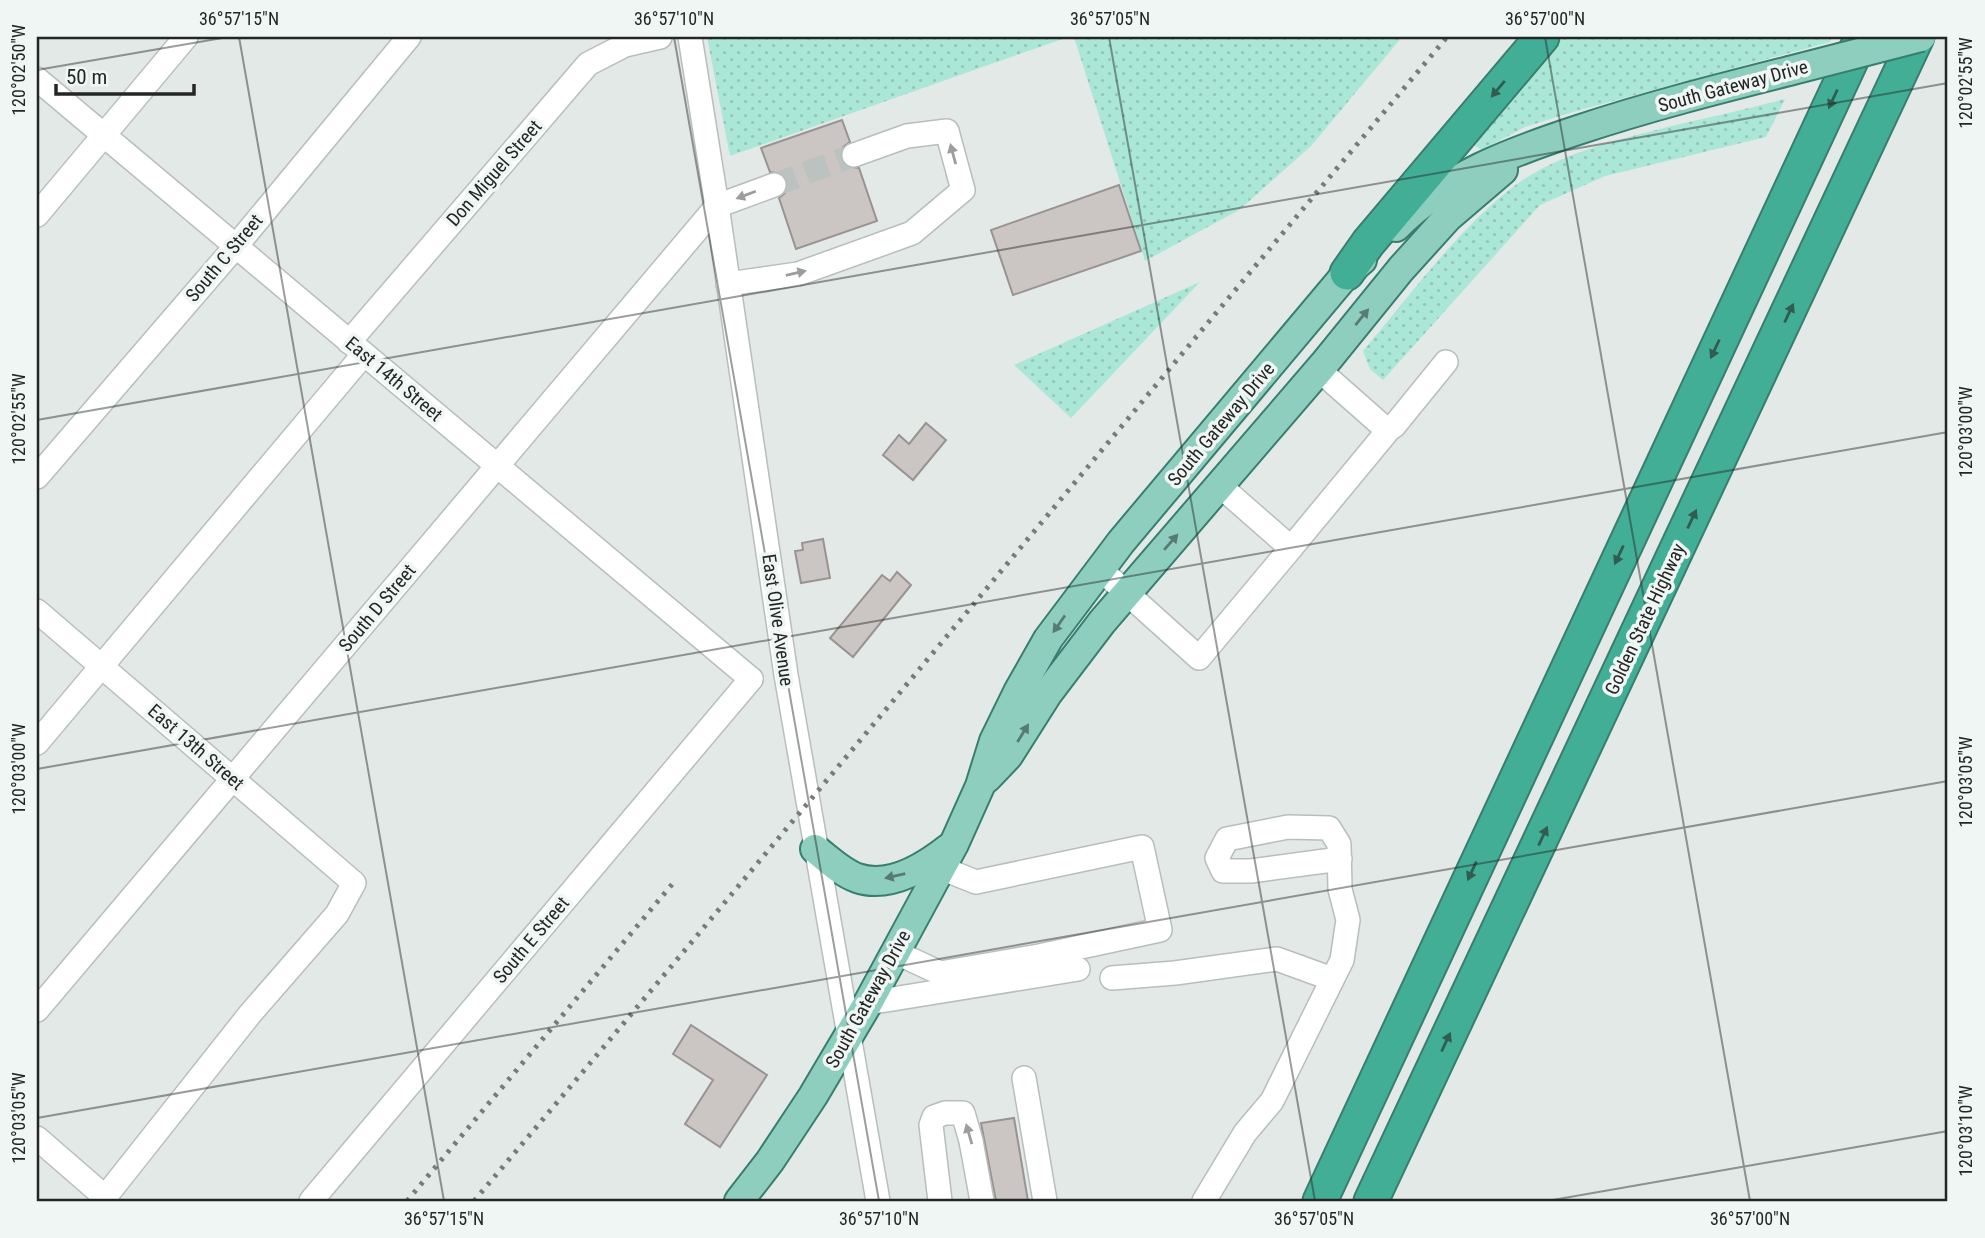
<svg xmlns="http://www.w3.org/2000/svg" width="1985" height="1238" font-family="'Roboto Condensed',sans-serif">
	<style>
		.grass { fill: url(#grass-dots) }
		.building { fill: #cbc5c4; stroke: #999392; stroke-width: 2 }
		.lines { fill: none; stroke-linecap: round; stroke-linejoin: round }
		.minor-tunnel { stroke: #bcc2c0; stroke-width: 23; stroke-dasharray: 23 11; stroke-linecap: butt }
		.minor-casing { stroke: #b8bebc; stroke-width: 26 }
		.major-casing { stroke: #387e6e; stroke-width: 32 }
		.highway-casing { stroke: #387e6e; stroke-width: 37 }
		.minor { stroke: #fff; stroke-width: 23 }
		.major { stroke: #8ecebf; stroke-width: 28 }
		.highway { stroke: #42ae95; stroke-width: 33 }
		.rail { stroke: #777b79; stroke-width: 5; stroke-dasharray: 3.5 7; stroke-linecap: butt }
		.major-bridge-casing { stroke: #387e6e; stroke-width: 32; stroke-linecap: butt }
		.major-bridge { stroke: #8ecebf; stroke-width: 28 }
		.oneway { fill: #305c52 }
		.oneway2 { fill: #9c9d9d }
		.oneway3 { fill: #597a72 }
		.ticks { fill: none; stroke: #242625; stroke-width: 2; stroke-opacity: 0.45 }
		.labels { text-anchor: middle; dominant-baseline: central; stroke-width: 7; stroke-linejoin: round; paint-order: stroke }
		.street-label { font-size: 19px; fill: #242625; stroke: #f0f6f4 }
		.neatline { fill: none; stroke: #242625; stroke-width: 2.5 }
		.ticks-label { font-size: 18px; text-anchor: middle; fill: #242625 }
	</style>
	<defs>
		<pattern id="grass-dots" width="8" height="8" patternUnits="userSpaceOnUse" patternTransform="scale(1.75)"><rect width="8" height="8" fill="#abe7d6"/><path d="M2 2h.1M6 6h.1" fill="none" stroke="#93c6b8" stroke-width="1.8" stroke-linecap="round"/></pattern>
	</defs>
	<rect width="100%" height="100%" fill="#e2e9e7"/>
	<!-- grass -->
	<g class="grass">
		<path d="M707 37H1068L730 156Z"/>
		<path d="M1074 37H1402L1311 146 1239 210 1145 261Z"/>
		<path d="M1563 37H1832L1830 42 1573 112 1525 127 1482 150 1472 144Z"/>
		<path d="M1785 99 1766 137 1605 176 1540 205 1383 380 1370 369 1363 351C1407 299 1456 232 1509 190 1556 153 1620 139 1676 125 1713 117 1749 108 1785 99Z"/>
		<path d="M1200 282 1071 418 1014 365Z"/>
	</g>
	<!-- building -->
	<g class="building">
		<path d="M842 120 850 142 843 147 841 159 846 166 859 168 877 221 796 249 779 198 785 193 787 181 782 174 770 172 761 148Z"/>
		<path d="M1119 185 1141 251 1013 295 991 230Z"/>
		<path d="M926 423 946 440 913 480 883 455 899 435 909 444Z"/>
		<path d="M823 539 830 578 801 583 795 551 803 550 802 543Z"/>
		<path d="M897 572 911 585 853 657 830 638 882 575 890 581Z"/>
		<path d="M691 1025 767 1075 720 1147 685 1124 713 1080 673 1054Z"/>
		<path d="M1014 1118 1028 1201H996L981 1123Z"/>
	</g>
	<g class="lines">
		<!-- minor-tunnel -->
		<path class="minor-tunnel" d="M774 185 854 155"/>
		<defs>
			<g id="minor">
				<path d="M690 37 717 206 786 675 878 1201"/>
				<path d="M37 79 751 679"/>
				<path d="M37 215 186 37"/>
				<path d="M728 284 798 274 912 233 963 190 947 131 907 136 854 155"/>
				<path d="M349 342 588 64 625 45 660 37"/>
				<path d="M1319 370 1387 430 1394 426 1446 362"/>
				<path d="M37 477 236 246 409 37"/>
				<path d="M1291 548 1391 427"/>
				<path d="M1100 569 1199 658 1291 548 1219 485"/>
				<path d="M37 611 354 883 337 914 250 1014 102 1201"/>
				<path d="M37 743 364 354"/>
				<path d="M895 952 940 973 1039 956 1160 930 1142 847 976 882 941 868"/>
				<path d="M1112 978 1175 973 1277 959 1332 979"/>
				<path d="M868 1003 1078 969"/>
				<path d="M37 1010 717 206 774 185"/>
				<path d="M1024 1078 1045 1201"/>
				<path d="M37 1138 105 1197"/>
				<path d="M311 1201 751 679"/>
				<path d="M940 1201 931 1125 934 1117 945 1113H963L971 1141 982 1201"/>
				<path d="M1204 1201 1245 1133 1272 1101 1342 960 1348 920 1340 889 1339 844 1329 828 1288 827 1227 839 1217 858 1223 871H1251L1340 859"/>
			</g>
			<g id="major">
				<path d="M1396 227C1447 175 1511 152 1578 130 1647 107 1718 89 1789 71"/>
				<path d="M987 778 1008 756 1048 693 1102 622 1324 364 1401 269 1448 217 1503 170"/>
				<path d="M815 849C828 859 841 872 857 878 889 889 925 867 949 848"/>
				<path d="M739 1201 770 1161 813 1096 868 1003 954 844 980 786 994 741 1018 692 1048 639 1121 542 1347 273 1362 260"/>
			</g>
			<g id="highway">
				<path d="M1347 273 1368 243 1542 37"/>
				<path d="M1320 1201 1862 37"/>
				<path d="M1371 1201 1917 37"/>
			</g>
		</defs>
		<!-- minor casing -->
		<use href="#minor" class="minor-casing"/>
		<!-- major casing -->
		<use href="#major" class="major-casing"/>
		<!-- highway casing -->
		<use href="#highway" class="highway-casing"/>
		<!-- minor -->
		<use href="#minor" class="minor"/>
		<!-- major -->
		<use href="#major" class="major"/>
		<!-- highway -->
		<use href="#highway" class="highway"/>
		<!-- rail -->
		<g class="rail">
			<path d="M407 1201 674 882"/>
			<path d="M474 1201C800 815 1122 424 1447 37"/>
		</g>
		<defs>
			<path id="major-bridge" d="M1789 71 1921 37"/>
		</defs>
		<!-- major-bridge casing -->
		<use href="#major-bridge" class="major-bridge-casing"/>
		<!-- major-bridge -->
		<use href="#major-bridge" class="major-bridge"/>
	</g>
	<!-- one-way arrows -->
	<defs><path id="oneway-solid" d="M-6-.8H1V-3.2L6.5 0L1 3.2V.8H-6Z" transform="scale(1.75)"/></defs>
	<g class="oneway">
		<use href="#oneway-solid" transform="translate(1498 89) rotate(130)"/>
		<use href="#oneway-solid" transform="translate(1833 99) rotate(115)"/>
		<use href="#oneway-solid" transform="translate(1789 313) rotate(-65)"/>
		<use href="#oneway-solid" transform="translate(1715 349) rotate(115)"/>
		<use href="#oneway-solid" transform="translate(1692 519) rotate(-65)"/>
		<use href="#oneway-solid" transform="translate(1619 555) rotate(115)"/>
		<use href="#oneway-solid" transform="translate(1543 836) rotate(-65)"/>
		<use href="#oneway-solid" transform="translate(1472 871) rotate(115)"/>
		<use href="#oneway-solid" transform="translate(1446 1042) rotate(-65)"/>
	</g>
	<g class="oneway2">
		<use href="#oneway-solid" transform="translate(953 154) rotate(-105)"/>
		<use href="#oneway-solid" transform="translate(746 195) rotate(159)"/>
		<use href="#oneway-solid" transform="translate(796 273) rotate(-13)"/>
		<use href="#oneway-solid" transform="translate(969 1134) rotate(-106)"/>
	</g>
	<g class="oneway3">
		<use href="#oneway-solid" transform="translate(1362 317) rotate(-51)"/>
		<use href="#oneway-solid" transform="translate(1171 542) rotate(-49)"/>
		<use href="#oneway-solid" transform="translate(1059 624) rotate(125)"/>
		<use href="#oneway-solid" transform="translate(1023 733) rotate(-58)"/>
		<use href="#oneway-solid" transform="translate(895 876) rotate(167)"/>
	</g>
	<!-- ticks -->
	<path class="ticks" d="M239 37 444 1201M674 37 879 1201M1109 37 1315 1201M1545 37 1750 1201M37 70 228 37M37 420 1948 83M37 769 1948 432M37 1118 1948 781M1547 1201 1948 1131"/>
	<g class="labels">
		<!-- street labels -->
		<g class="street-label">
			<text transform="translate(1733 86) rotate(-15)">South Gateway Drive</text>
			<text transform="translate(494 173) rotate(-49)">Don Miguel Street</text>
			<text transform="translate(224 258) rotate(-50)">South C Street</text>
			<text transform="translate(394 379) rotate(40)">East 14th Street</text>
			<text transform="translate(1221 424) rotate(-50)">South Gateway Drive</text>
			<text transform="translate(377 608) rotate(-50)">South D Street</text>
			<text transform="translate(1645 619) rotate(-65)">Golden State Highway</text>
			<text transform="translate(778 620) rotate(82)">East Olive Avenue</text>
			<text transform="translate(196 747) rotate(41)">East 13th Street</text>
			<text transform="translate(531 940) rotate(-50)">South E Street</text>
			<text transform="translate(868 999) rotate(-61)">South Gateway Drive</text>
		</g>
	</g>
	<!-- border -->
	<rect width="1985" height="1238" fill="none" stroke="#f0f6f4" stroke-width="77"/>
	<!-- scale -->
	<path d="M56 84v10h138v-10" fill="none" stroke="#242625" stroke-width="3.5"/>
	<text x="66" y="84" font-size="21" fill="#242625" stroke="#f0f6f4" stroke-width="5" paint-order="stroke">50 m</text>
	<rect x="38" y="38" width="1908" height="1162" class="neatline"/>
	<g class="ticks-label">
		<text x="239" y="25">36°57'15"N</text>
		<text x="674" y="25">36°57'10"N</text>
		<text x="1110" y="25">36°57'05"N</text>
		<text x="1545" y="25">36°57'00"N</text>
		<text transform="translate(19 70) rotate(-90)" y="6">120°02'50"W</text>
		<text transform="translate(1966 83) rotate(-90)" y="6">120°02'55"W</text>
		<text transform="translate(19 419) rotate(-90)" y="6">120°02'55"W</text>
		<text transform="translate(1966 432) rotate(-90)" y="6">120°03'00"W</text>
		<text transform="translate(19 769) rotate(-90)" y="6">120°03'00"W</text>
		<text transform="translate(1966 782) rotate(-90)" y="6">120°03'05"W</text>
		<text transform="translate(19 1118) rotate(-90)" y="6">120°03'05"W</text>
		<text transform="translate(1966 1131) rotate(-90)" y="6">120°03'10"W</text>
		<text x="444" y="1225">36°57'15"N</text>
		<text x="879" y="1225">36°57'10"N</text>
		<text x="1314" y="1225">36°57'05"N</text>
		<text x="1750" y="1225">36°57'00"N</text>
	</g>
</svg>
